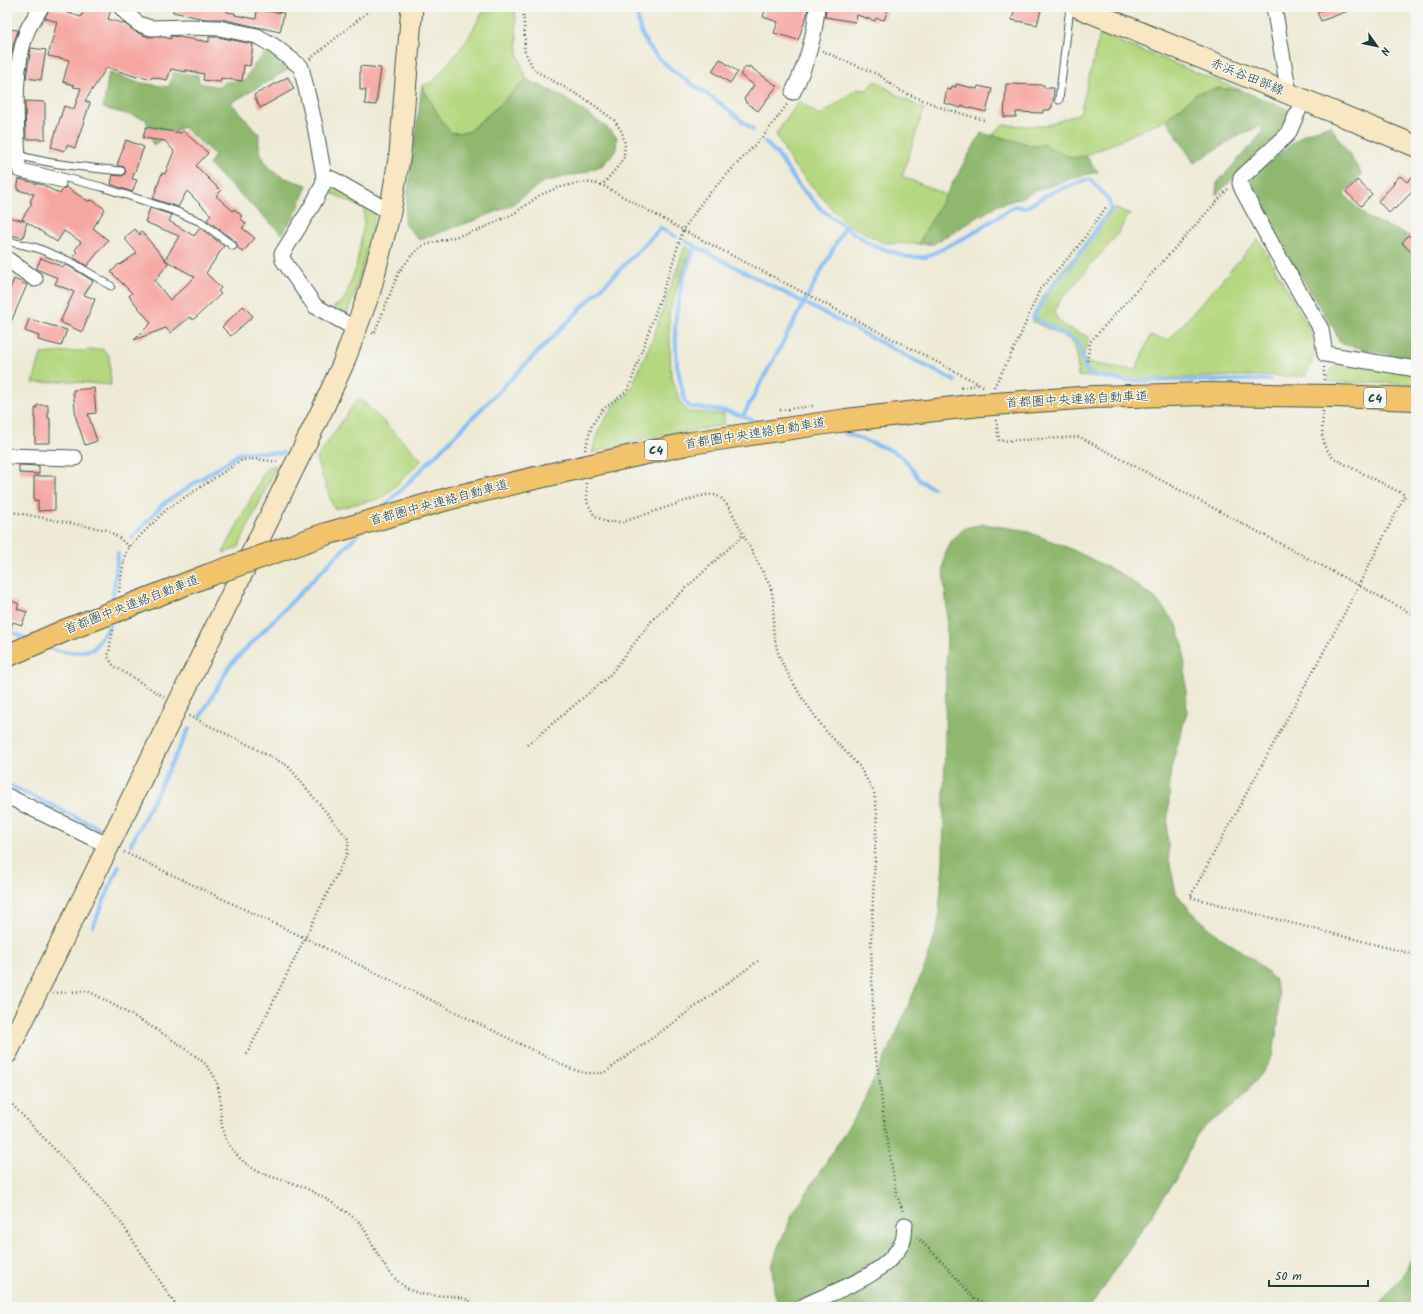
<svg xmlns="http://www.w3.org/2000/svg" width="1423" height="1314" font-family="Kalam,'Klee One',sans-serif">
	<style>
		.green { fill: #b4d77f; stroke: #6a8a5a }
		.forest { fill: #8fb86e; stroke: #577a51 }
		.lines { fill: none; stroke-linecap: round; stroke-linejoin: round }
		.stream { stroke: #84bdf5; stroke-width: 4 }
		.building { fill: #f6a6a1 }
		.lane-casing { stroke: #3e574c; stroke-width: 9 }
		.street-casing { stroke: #3e574c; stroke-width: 17 }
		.secondary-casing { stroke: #3e574c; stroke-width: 23 }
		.highway-casing { stroke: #3e574c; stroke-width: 24 }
		.path { stroke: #3e574c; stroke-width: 2.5; stroke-dasharray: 1 3; stroke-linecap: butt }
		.lane { stroke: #fff; stroke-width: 7 }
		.street { stroke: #fff; stroke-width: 15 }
		.secondary { stroke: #f9e7c3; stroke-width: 21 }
		.highway { stroke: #f1c36a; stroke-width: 22 }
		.highway-bridge-casing { stroke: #3e574c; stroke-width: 24; stroke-linecap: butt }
		.highway-bridge { stroke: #f1c36a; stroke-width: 22 }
		.labels { text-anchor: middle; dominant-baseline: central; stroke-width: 3; stroke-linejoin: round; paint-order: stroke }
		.shield { fill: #f6f6f2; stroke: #60746d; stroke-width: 1 }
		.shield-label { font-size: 12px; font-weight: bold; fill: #1f3d34 }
		.street-label { font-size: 13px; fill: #1f3d34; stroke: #f6f6f2 }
	</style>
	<rect width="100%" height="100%" fill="#f6f6f2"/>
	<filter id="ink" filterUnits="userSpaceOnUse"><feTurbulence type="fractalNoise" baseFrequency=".025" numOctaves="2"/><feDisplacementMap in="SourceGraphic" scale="8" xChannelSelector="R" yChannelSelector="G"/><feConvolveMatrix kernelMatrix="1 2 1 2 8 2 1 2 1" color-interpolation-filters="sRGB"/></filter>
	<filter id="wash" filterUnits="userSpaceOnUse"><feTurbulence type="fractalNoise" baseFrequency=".012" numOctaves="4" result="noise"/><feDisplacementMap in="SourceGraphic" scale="16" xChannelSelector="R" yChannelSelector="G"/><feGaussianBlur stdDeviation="0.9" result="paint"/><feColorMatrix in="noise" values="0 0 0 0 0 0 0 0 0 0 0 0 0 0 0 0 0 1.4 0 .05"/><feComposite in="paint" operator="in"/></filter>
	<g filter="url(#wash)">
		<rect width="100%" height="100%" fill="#eeead6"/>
		<!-- green -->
		<g class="green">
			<path d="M486 7H515L518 53 526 79 497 107 468 132 451 133 442 122 422 86 433 81 465 43Z"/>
			<path d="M1100 34 1243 91 1219 88 1198 93 1166 119 1086 156 1073 158 1044 145 1036 146 992 135 1002 125 1045 126 1080 113Z"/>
			<path d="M876 81 897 95 924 109 902 176 946 195 918 244 884 243 845 223 792 164 776 134 799 101 820 116 857 89 866 90Z"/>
			<path d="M332 184 376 211 359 280 346 317 333 308 344 300 356 268 364 223V209L334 194 329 193 326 189Z"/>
			<path d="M1111 207 1130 214 1116 236 1060 301 1054 311C1058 327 1076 331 1089 337L1082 362 1136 370 1150 336 1169 340 1258 239 1312 333 1315 353 1306 376H1228L1132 380 1078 376 1077 353 1069 339 1032 321 1043 296 1059 273 1087 244Z"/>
			<path d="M685 246 690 249 669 313 671 375 681 404 688 412 724 414V425L643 439 592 453 598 431 614 405 629 393 654 335Z"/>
			<path d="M103 349 109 356 111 385 66 381 33 383 41 354Z"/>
			<path d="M1339 362 1416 373V384L1328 382 1331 370Z"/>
			<path d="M359 397 422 460 383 498 334 509 316 459Z"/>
			<path d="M277 465 238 548 223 553 267 467Z"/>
		</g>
		<!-- forest -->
		<g class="forest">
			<path d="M268 51 291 68 231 103 259 134C257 149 263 163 275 172 281 178 298 182 307 185L297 211 282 234 209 165 215 155 183 127 153 145 146 119 103 108 109 72 136 82 169 87 173 73 198 75 199 83 219 87 224 82 245 81C250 68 258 60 268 51Z"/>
			<path d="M526 79 563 97 605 126 617 137 616 150 603 165 583 173 543 182 510 206 473 221 419 240 404 223 422 86 442 121 451 133 468 132 497 107Z"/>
			<path d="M1219 88 1243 91 1292 111 1284 129 1216 195 1217 183 1262 133V125L1238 136 1194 163 1166 119 1198 93Z"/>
			<path d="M1330 125 1362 174 1344 194 1368 218 1412 237 1416 240V360L1341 344 1334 329 1271 229 1253 195 1251 181 1256 173 1304 134Z"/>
			<path d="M981 133 1036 146 1043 144 1073 158 1086 156 1098 172 1079 176 1035 191 1018 199 998 205 933 244H918Z"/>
			<path d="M983 524 1023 530 1069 548 1123 575 1156 599 1177 625 1184 649 1187 712 1171 768 1167 830 1169 859 1176 893 1191 911 1216 934 1253 959 1275 980 1279 996 1278 1024 1273 1054 1261 1075 1233 1106 1208 1124 1196 1136 1177 1177 1090 1307H779L774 1291 772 1267 778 1247 793 1214 859 1110 893 1041 927 961 938 926 943 862 947 608 943 569 945 555 952 540 965 528Z"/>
			<path d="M1416 1249V1307H1379L1406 1270Z"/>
		</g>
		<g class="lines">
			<!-- stream -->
			<g class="stream">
				<path d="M638 7C632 52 686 79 717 101 729 110 741 120 753 130"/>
				<path d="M765 142 777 154 799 186 822 210 845 227 870 244 907 257H926L970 235 1015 206 1025 208 1052 192 1086 180H1091L1108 199 1111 209 1072 263 1049 290 1033 317 1075 341 1080 347 1086 371 1092 375 1127 381 1270 380"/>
				<path d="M685 241 955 381"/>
				<path d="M695 246 683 278 676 315 675 328 677 365 685 402 690 407 725 411 743 416 762 424"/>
				<path d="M743 416 845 227"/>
				<path d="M837 430 890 450 901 456 908 463 920 481 933 488"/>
				<path d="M383 508 661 228 676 237"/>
				<path d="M132 538 163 504 239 454 244 452 283 453"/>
				<path d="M112 605 118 553"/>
				<path d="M7 630 27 639"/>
				<path d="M46 647C63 654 76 653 93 649L109 627 110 621"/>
				<path d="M201 716 230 665 359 533"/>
				<path d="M7 784 99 828"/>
				<path d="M131 844 189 729"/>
				<path d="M93 926 119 866"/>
			</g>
		</g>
		<g id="blocks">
			<!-- building -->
			<g class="building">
				<path d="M50 7 81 17 85 7H112L108 19 125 24 136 32 148 37H164L171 39V36H173L209 42V37H218L253 44 250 66 244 65 242 81 221 78 220 82 203 80 204 74 186 70V72L171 69 167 80 152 77 151 79 137 75V77L107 67 85 101 90 103 75 148 67 145 65 151 51 147 64 106 74 109 81 88 73 87 74 85 63 82 69 60 48 56 57 22 45 18Z"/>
				<path d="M173 7H228L227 12 235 13V15L256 19 257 10 284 13 280 32 221 19H205L173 12Z"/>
				<path d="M766 7H808L807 14 798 40 774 33 778 22 763 17Z"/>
				<path d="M826 7H889L884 20 876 18 875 21 857 15 855 22 825 17Z"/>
				<path d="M1015 7H1028L1041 10 1037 25 1012 20Z"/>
				<path d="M1329 7H1356V8L1321 21 1317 12Z"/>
				<path d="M8 29 18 30 13 46 9 66 7 65V39Z"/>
				<path d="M31 48 46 50 41 80 26 78Z"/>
				<path d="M720 59 738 72 730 83 712 71Z"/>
				<path d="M360 66 381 68 376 105 365 104 366 90H360Z"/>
				<path d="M746 66 748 68 749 66 777 86 758 111 745 102 746 101 744 99 754 85 740 75Z"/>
				<path d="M288 77 294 89 260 108 254 95Z"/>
				<path d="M956 84 977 89 978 86 992 89 986 112 962 106 961 108 944 103 947 89 951 90 952 86 956 87Z"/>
				<path d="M1006 84 1044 85V88H1054L1053 103H1052V108H1050V110H1043V113L1016 112V117H1004Z"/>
				<path d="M25 101 45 102V139H26Z"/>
				<path d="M146 127 181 133 183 131 208 153 196 166 221 191 216 196 233 211 234 209 242 216 240 218 246 224 242 228 255 238 243 252 238 248 236 242 207 220 211 215 187 191 178 207 153 199 162 173 165 174 174 151 165 141 143 138Z"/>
				<path d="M126 140 144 147 132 179 137 180 132 192 111 184 113 175 123 176 126 172 124 167 117 165Z"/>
				<path d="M1416 173V188L1395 209 1394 208 1389 213 1378 201 1394 184 1393 183 1400 176 1407 182Z"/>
				<path d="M19 179 43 185 60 194 63 189 66 187 88 201 92 200 105 209 93 228 108 240 87 266 73 257 77 252 75 250 81 242 64 231 57 242 27 222 23 238 7 234V217L25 221 22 219 32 203 30 202 34 194 17 190Z"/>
				<path d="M1357 180 1372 194 1361 206 1346 192Z"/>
				<path d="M150 208 172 215 169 221 194 236 200 228 224 246 206 273 221 288 218 291 221 294 193 320 190 317 170 333 166 328 134 340 151 323 129 296 132 293 111 272 119 264 120 265 137 253 124 238 135 229 140 235 141 231 168 263 155 281 170 300 195 277 165 260 179 236 145 222Z"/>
				<path d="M1408 235 1416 242V244L1410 251 1402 243Z"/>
				<path d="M41 258 63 267 66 265 69 266 93 281 84 295 95 299 82 332 60 322 74 292 55 284 58 278 36 269Z"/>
				<path d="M14 279 27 285 7 331V296Z"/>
				<path d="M243 306 253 316 231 336 222 327Z"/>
				<path d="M29 319 67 330 61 346 38 340 39 336 25 331Z"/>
				<path d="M94 388 96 413 88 414 97 441 85 445 76 418 73 390Z"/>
				<path d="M37 405H48V418H50V443H35V408H37Z"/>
				<path d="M19 465 39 466V474L19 473Z"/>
				<path d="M34 476H55V510L38 511V500L34 501Z"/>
				<path d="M7 599 19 604 17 609 27 612 22 625 13 622 9 633H7Z"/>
			</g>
		</g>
	</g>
	<g filter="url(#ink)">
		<use href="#blocks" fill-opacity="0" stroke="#3e574c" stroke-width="1"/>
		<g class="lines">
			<defs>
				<g id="lane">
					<path d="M1059 100 1070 7"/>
					<path d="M18 155C51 165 87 167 121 171"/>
					<path d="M62 184 17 173 18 166 102 187 175 211 201 222 233 246"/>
					<path d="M7 241 37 248 71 262 111 286"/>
				</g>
				<g id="street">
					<path d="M121 7 130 17 139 24 151 28 188 27 219 28 257 36 274 46 301 67 315 126 324 176 323 185 313 204 282 254 283 260 315 306 356 329"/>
					<path d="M1274 7 1289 94"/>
					<path d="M793 92C806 65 815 37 817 7"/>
					<path d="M1303 100 1288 134 1241 178 1240 183 1242 189 1275 250 1321 329 1325 354 1416 369"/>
					<path d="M18 166C17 122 11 74 27 31 30 23 37 15 41 7"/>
					<path d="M324 176 334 180 390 212"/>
					<path d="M7 259 35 279"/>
					<path d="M7 456 75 458"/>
					<path d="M7 796 109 846"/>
					<path d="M802 1307C834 1290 885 1277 902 1243 905 1238 904 1230 905 1225"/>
				</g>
				<g id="secondary">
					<path d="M1078 7 1416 146"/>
					<path d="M7 1053 324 406 343 364 370 291 390 212 400 153 412 7"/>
				</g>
				<path id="highway" d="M1334 396 1416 399"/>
			</defs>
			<!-- lane casing -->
			<use href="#lane" class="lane-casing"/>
			<!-- street casing -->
			<use href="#street" class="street-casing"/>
			<!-- secondary casing -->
			<use href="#secondary" class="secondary-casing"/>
			<!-- highway casing -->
			<use href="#highway" class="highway-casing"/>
			<!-- path -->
			<g class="path">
				<path d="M523 7 525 40 524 50 534 70 587 100 614 120 622 132 625 144 624 157 616 169 602 185"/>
				<path d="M1404 7 1416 12"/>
				<path d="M1414 11 1416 17"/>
				<path d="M822 51 879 75 898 90 945 109 984 120"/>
				<path d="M310 59 374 7"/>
				<path d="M372 333 374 334 399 272 411 256 422 246 479 230 515 213 540 195 557 188 583 182 592 183 602 185 683 230 985 387"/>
				<path d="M1087 361 1090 342 1228 189"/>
				<path d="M1324 380V367"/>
				<path d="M994 387 1018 341 1040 289 1077 248 1106 207"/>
				<path d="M961 388 979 384"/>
				<path d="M780 410 813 406"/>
				<path d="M1323 411 1322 434 1325 447 1333 458 1405 495 1342 618 1190 897 1416 955"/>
				<path d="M996 420 999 441 1080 437 1416 616"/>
				<path d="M585 450 592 425 602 410 627 391 631 382 672 265 683 230 704 199 766 133 788 103"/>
				<path d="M586 483 587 502 594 515 605 522H623L700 496C717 493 720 495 730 509L771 588 774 604 773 630 777 650 783 665 802 698 825 730 859 766 874 792 877 812 871 942 874 1047 880 1082 883 1113 896 1192 903 1212"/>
				<path d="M7 511 107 530 118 537 129 547"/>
				<path d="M119 592 125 554 129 547 167 509 242 460 255 459 279 462"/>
				<path d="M113 630 108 657 114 666 164 697"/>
				<path d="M189 716 243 742 288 766 349 840 347 854 246 1056"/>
				<path d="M527 745 609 676 654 618 743 535"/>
				<path d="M124 852 305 938 569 1068 584 1073H604L758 961"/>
				<path d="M53 993 87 991 94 994C124 1011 154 1027 183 1047 192 1054 203 1060 210 1070 225 1089 217 1113 224 1134 227 1145 237 1156 245 1163 260 1176 283 1179 301 1186 319 1194 348 1211 362 1225 378 1254 392 1292 429 1295 450 1297 461 1293 479 1307"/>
				<path d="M7 1099 92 1189 122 1224 177 1307"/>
				<path d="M7 1201 9 1100"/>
				<path d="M917 1237 944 1264 974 1299 1000 1307"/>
			</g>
			<!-- lane -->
			<use href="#lane" class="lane"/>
			<!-- street -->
			<use href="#street" class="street"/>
			<!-- secondary -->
			<use href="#secondary" class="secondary"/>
			<!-- highway -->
			<use href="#highway" class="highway"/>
			<defs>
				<path id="highway-bridge" d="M7 656 64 631 209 575 326 534 451 498 565 471 691 443 846 420 980 405 1094 397 1204 394 1334 396"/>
			</defs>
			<!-- highway-bridge casing -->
			<use href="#highway-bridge" class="highway-bridge-casing"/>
			<!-- highway-bridge -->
			<use href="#highway-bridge" class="highway-bridge"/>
		</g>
	</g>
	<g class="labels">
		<!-- shield labels -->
		<g class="shield">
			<rect x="1364" y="388" width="22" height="20" rx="3"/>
			<rect x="645" y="440" width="22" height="20" rx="3"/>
		</g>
		<g class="shield-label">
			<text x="1375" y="398">C4</text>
			<text x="656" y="450">C4</text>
		</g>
		<!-- street labels -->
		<g class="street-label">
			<text transform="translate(1247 77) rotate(22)">赤浜谷田部線</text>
			<text transform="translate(1077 400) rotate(-3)">首都圏中央連絡自動車道</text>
			<text transform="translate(755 434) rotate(-9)">首都圏中央連絡自動車道</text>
			<text transform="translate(439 503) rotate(-15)">首都圏中央連絡自動車道</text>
			<text transform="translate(132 605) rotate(-21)">首都圏中央連絡自動車道</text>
		</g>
	</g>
	<!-- margin -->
	<rect width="1423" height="1314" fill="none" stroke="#f6f6f2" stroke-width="24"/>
	<!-- north arrow -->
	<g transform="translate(1377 46) rotate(123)" stroke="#f6f6f2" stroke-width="3" paint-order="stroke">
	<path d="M0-3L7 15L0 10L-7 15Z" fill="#1f3d34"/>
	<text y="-6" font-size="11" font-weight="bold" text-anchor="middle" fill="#1f3d34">N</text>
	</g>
	<!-- scale -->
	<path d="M1269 1280v6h99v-6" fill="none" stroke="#1f3d34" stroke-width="2"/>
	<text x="1275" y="1280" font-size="12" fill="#1f3d34" stroke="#f6f6f2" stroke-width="3" paint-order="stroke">50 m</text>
</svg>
